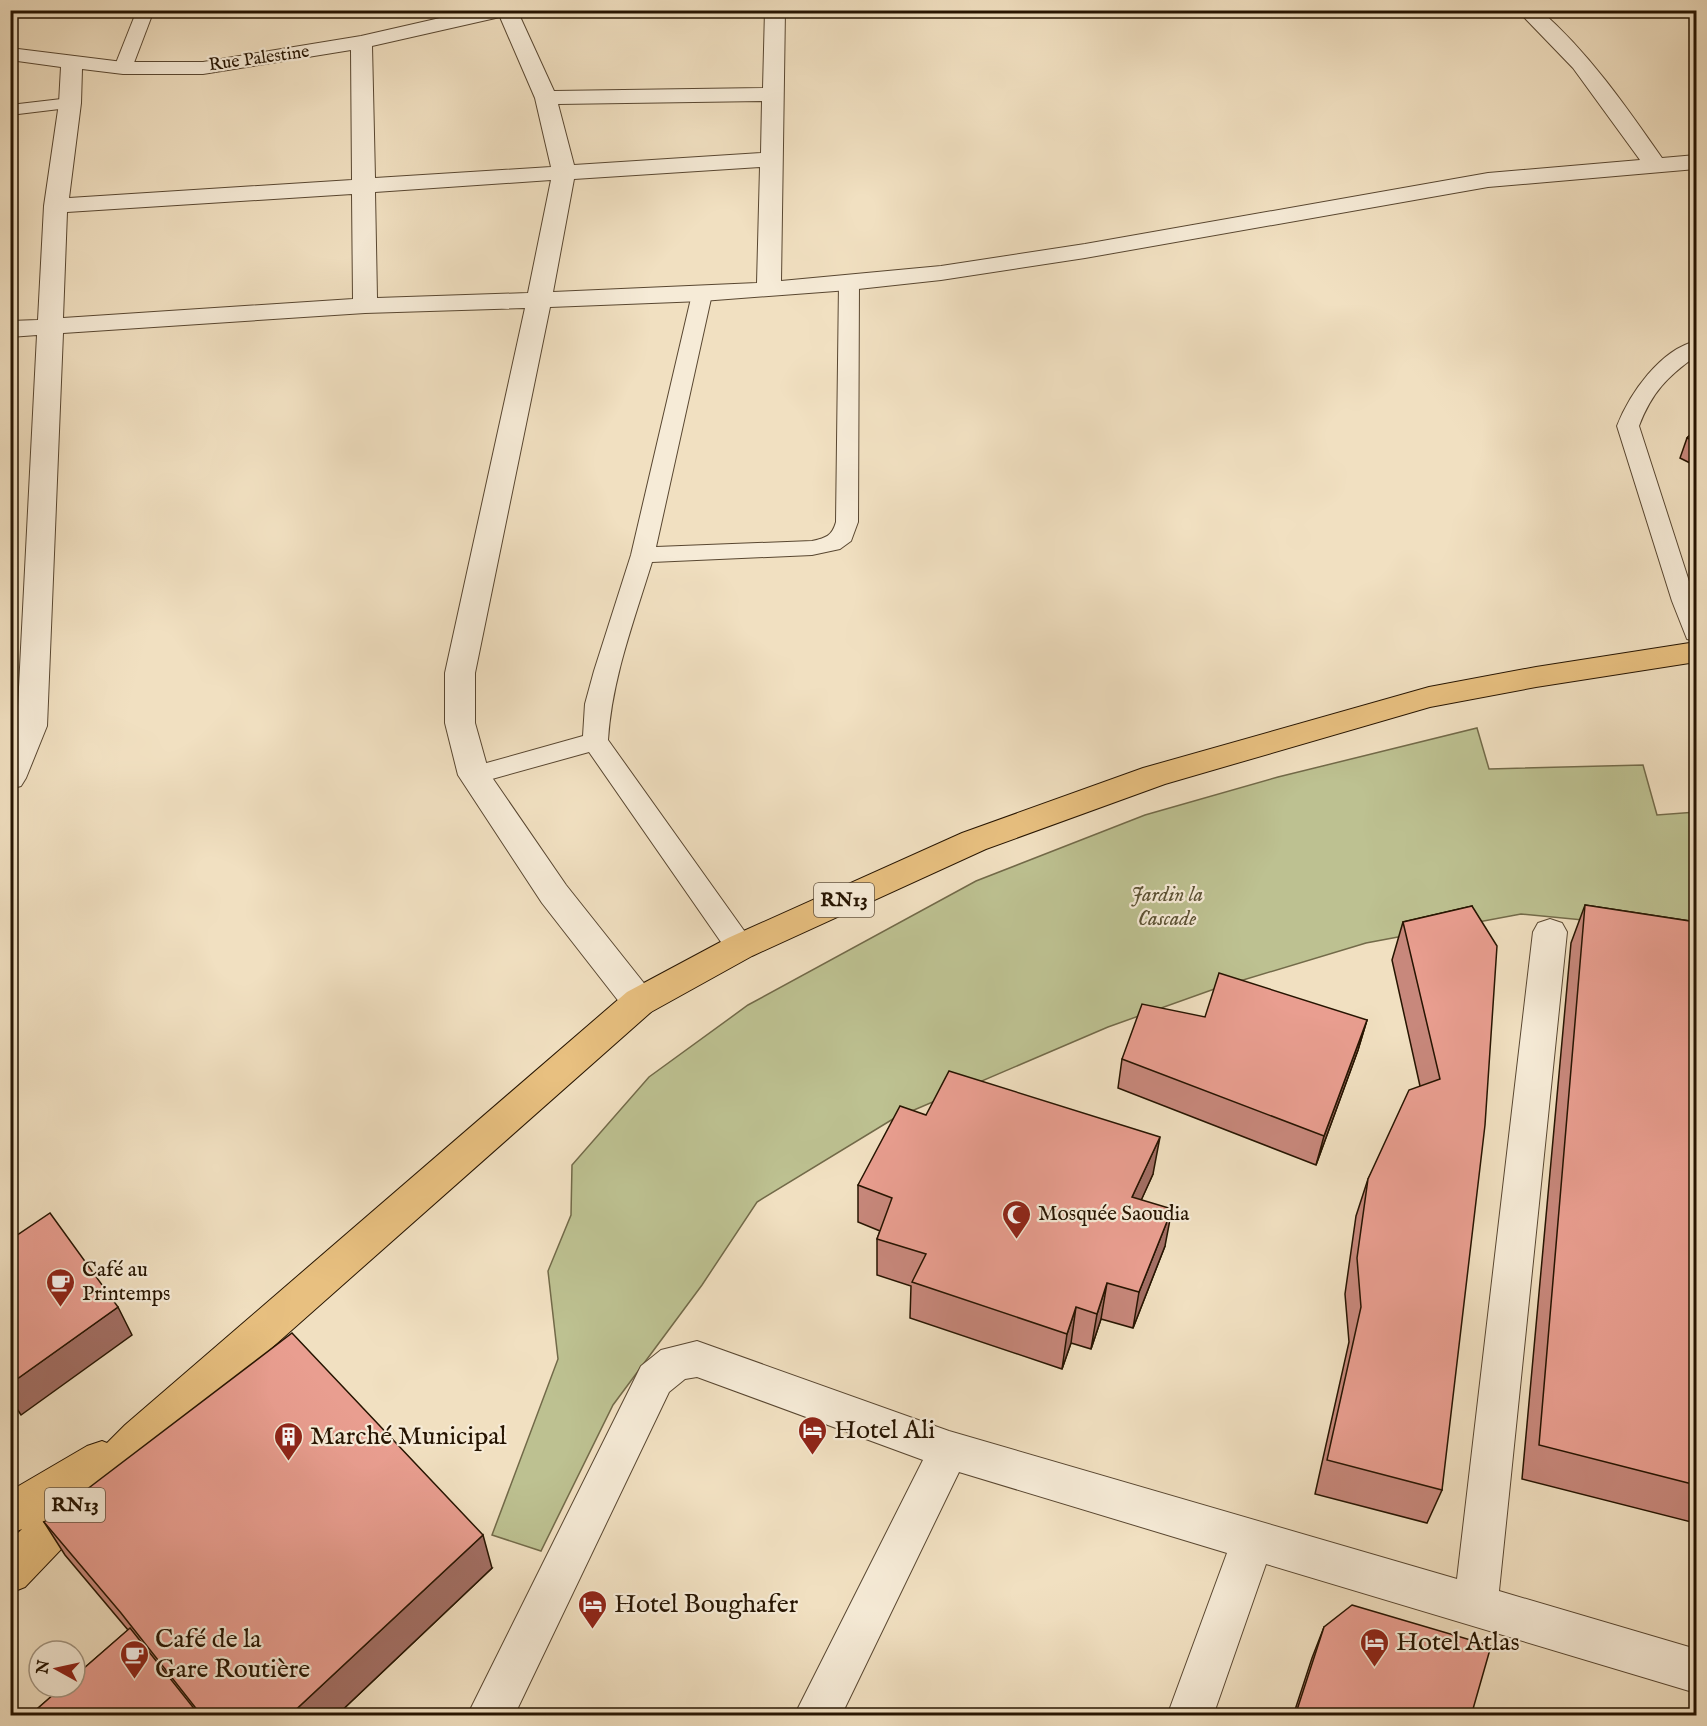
<svg xmlns="http://www.w3.org/2000/svg" width="1707" height="1726" font-family="'IM FELL English',serif">
	<style>
		.green { fill: #bdc191; stroke: #726a49; stroke-width: 1.5 }
		.lines { fill: none; stroke-linecap: round; stroke-linejoin: round }
		.service-casing { stroke: #594731; stroke-width: 2 }
		.minor-casing { stroke: #594731; stroke-width: 2 }
		.primary-casing { stroke: #261401; stroke-width: 2 }
		.service { fill: #f6ebd7; fill-rule: evenodd }
		.minor { fill: #f6ebd7; fill-rule: evenodd }
		.primary { fill: #e8c080; fill-rule: evenodd }
		.wall { fill: #c8887c; stroke: #261401; stroke-width: 1.5 }
		.shaded-wall { fill: #a36f65; stroke: #261401; stroke-width: 1.5 }
		.building { fill: #e99e90; stroke: #261401; stroke-width: 1.5 }
		.labels { text-anchor: middle; dominant-baseline: central; stroke-width: 4.5; stroke-linejoin: round; paint-order: stroke }
		.far-street-label { font-size: 18px; fill: #261401; stroke: #f6ebd7 }
		.shield { fill: #f6ebd7; stroke: #645441; stroke-width: 1.5 }
		.shield-label { font-size: 20px; font-weight: bold; fill: #261401 }
		.park-label { font-size: 21px; font-style: italic; fill: #5b5133; stroke: #f6ebd7 }
		.poi-label { font-size: 21px; fill: #261401; stroke: #f6ebd7; text-anchor: start }
		.near-poi-label { font-size: 26px; fill: #261401; stroke: #f6ebd7; text-anchor: start }
	</style>
	<rect width="100%" height="100%" fill="#f1e0c1"/>
	<filter id="stains"><feTurbulence type="fractalNoise" baseFrequency=".00333" numOctaves="4"/><feColorMatrix values="0 0 0 0 .2 0 0 0 0 .09 0 0 0 0 .02 0 0 0 .5 -.17"/></filter>
	<radialGradient id="worn" r=".72"><stop offset=".6" stop-color="#630" stop-opacity="0"/><stop offset="1" stop-color="#630" stop-opacity=".3"/></radialGradient>
	<!-- green -->
	<path class="green" d="M1477 728 1489 769 1643 765 1657 815 1696 812V931L1521 914 1366 943 1220 987 1108 1027 893 1119 757 1202 702 1285 613 1405 541 1551 492 1535 558 1359 548 1271 571 1215 572 1165 649 1077 748 1005 976 881 1145 815 1278 777Z"/>
	<g class="lines">
		<defs>
			<g id="service">
				<path d="M137 10H154L132 68 129 72H117L114 68Z"/>
				<path d="M70 98 76 99 79 103 76 107 10 115V105Z"/>
				<path d="M849 277 856 279 859 283 858 522 851 541 840 549 812 555 652 562C634 621 612 678 608 740L750 939 754 947 750 955 740 958 730 955 589 752 474 784 465 781 461 775 465 769 583 736 585 704 594 671 631 555 692 294 695 290H709L712 294 656 547 812 541C826 538 832 536 836 522L839 283 842 279Z"/>
				<path d="M1696 341V356C1667 377 1652 392 1639 426L1696 603V641L1687 639 1672 601 1617 426C1630 393 1660 350 1696 341Z"/>
			</g>
			<g id="minor">
				<path d="M475 10H517L554 91 763 88 765 10H785L781 281 941 266 1085 244 1488 173 1640 160 1573 68 1517 10H1540C1589 53 1625 105 1662 158L1696 155V169L1488 187 1085 258 941 280 849 290 702 301 550 307 475 673V723L489 773 566 885 651 992 657 1002 651 1012 639 1016 627 1012 542 903 458 775 445 723V673L525 308 365 313 63 333 47 726 26 778 21 786 10 789V740L17 726 37 335 10 337V321L38 320 44 206 59 103 61 67 10 60V48L123 62H203L361 36ZM500 17 535 98 551 167 375 178 372 46ZM351 50 352 180 69 198 81 103 82 69 123 74H203ZM762 101 761 153 574 165 558 104ZM760 167 757 283 553 292 574 179ZM551 180 528 293 377 298 375 192ZM352 194 353 299 63 318 67 212Z"/>
				<path d="M1550 919 1562 923 1567 932 1499 1591 1696 1649V1693L1266 1564 1213 1716H1167L1227 1553 959 1472 841 1716H794L923 1460 697 1377 685 1379 669 1392 514 1716H467L641 1366 661 1350 697 1341 949 1431 1457 1579 1533 932 1538 923Z"/>
			</g>
			<path id="primary" d="M1696 642V662L1536 687 1430 707 1165 784 986 849 752 956 651 1012 155 1451 25 1587 10 1593V1541L22 1529 10 1534V1491L87 1446 102 1441 107 1443 125 1425 627 992 728 938 962 833 1143 768 1429 687 1536 667Z"/>
		</defs>
		<!-- service casing -->
		<use href="#service" class="service-casing"/>
		<!-- minor casing -->
		<use href="#minor" class="minor-casing"/>
		<!-- primary casing -->
		<use href="#primary" class="primary-casing"/>
		<!-- service -->
		<use href="#service" class="service"/>
		<!-- minor -->
		<use href="#minor" class="minor"/>
		<!-- primary -->
		<use href="#primary" class="primary"/>
	</g>
	<!-- wall -->
	<g class="wall">
		<path d="M1696 429V466L1680 458 1687 438Z"/>
		<path d="M1585 905 1696 922V1513L1691 1522 1522 1479 1571 943Z"/>
		<path d="M1472 906 1442 1490 1427 1523 1315 1494 1349 1342 1345 1294 1356 1216 1368 1179 1420 1086 1392 960 1403 922Z"/>
		<path d="M1205 1017 1367 1020 1358 1050 1316 1165 1118 1088 1122 1059Z"/>
		<path d="M926 1115 1153 1174 1141 1200 1165 1246 1133 1328 1101 1319 1091 1349 1071 1343 1062 1369 910 1318 911 1286 877 1275V1239L880 1231 858 1222V1185Z"/>
		<path d="M44 1522 492 1568 336 1716H29L128 1630 65 1555Z"/>
		<path d="M1324 1627 1471 1716H1293L1312 1658Z"/>
	</g>
	<!-- shaded-wall -->
	<g class="shaded-wall">
		<path d="M1367 1020 1358 1050 1316 1165 1324 1136Z"/>
		<path d="M1160 1137 1153 1174 1126 1234 1132 1197Z"/>
		<path d="M1172 1209 1165 1246 1133 1328 1139 1292Z"/>
		<path d="M1107 1283 1101 1319 1091 1349 1097 1314Z"/>
		<path d="M118 1307 132 1335 21 1415 10 1398V1384Z"/>
		<path d="M1076 1307 1071 1343 1062 1369 1067 1334Z"/>
		<path d="M483 1535 492 1568 336 1716H289Z"/>
	</g>
	<!-- building -->
	<g class="building">
		<path d="M1696 429V442L1687 438Z"/>
		<path d="M1585 905 1696 922V1485L1539 1445Z"/>
		<path d="M1472 906 1497 946 1485 1125 1442 1490 1327 1460 1361 1307 1357 1258 1368 1179 1409 1090 1440 1079 1403 922Z"/>
		<path d="M1219 973 1367 1020 1324 1136 1122 1059 1142 1004 1205 1017Z"/>
		<path d="M949 1071 1160 1137 1132 1197 1172 1209 1139 1292 1107 1283 1097 1314 1076 1307 1067 1334 912 1282 926 1254 877 1239 892 1198 858 1185 900 1106 926 1115Z"/>
		<path d="M50 1213 118 1307 10 1384V1240Z"/>
		<path d="M292 1333 483 1535 289 1716H202L121 1613 44 1522Z"/>
		<path d="M1352 1605 1491 1646 1471 1716H1295L1324 1627Z"/>
		<path d="M130 1628 200 1716H29L62 1687H75V1676Z"/>
	</g>
	<!-- icons -->
	<defs>
		<symbol id="mosque-pin" viewBox="-11 -11 22 30"><path d="M0 17L-7.5 6A9.5 9.5 0 1 1 7.5 6Z" fill="#8f2418" stroke="#f6ebd7"/><path d="M3.5-4.9A6 6 0 1 0 3.5 4.9A5 5 0 1 1 3.5-4.9Z" fill="#fff"/></symbol>
		<symbol id="cafe-pin" viewBox="-11 -11 22 30"><path d="M0 17L-7.5 6A9.5 9.5 0 1 1 7.5 6Z" fill="#8f2418" stroke="#f6ebd7"/><path d="M-5.5-4.5H6V0H3Q3 3.5 0 3.5H-2.5Q-5.5 3.5-5.5 0ZM3-3.2v2h1.7v-2ZM-6 4.5H4V6H-6Z" fill="#fff"/></symbol>
		<symbol id="hotel-pin" viewBox="-11 -11 22 30"><path d="M0 17L-7.5 6A9.5 9.5 0 1 1 7.5 6Z" fill="#8f2418" stroke="#f6ebd7"/><path d="M-6-4.5h1.5V1H6V5H4.5V3h-9V5H-6ZM-4 0a1.8 1.8 0 1 1 3.6 0ZM.5 0V-2.5h3Q6-2.5 6 0Z" fill="#fff"/></symbol>
		<symbol id="building-pin" viewBox="-11 -11 22 30"><path d="M0 17L-7.5 6A9.5 9.5 0 1 1 7.5 6Z" fill="#8f2418" stroke="#f6ebd7"/><path d="M-4-6H4V6H1V3H-1V6H-4ZM-2.5-4.3h1.7v1.8h-1.7ZM.8-4.3h1.7v1.8H.8ZM-2.5-1h1.7V.8h-1.7ZM.8-1h1.7V.8H.8Z" fill="#fff"/></symbol>
	</defs>
	<g fill-rule="evenodd">
		<use href="#mosque-pin" x="1000" y="1198" width="33" height="45"/>
		<use href="#cafe-pin" x="44" y="1266" width="33" height="45"/>
		<use href="#hotel-pin" x="796" y="1414" width="33" height="45"/>
		<use href="#building-pin" x="272" y="1420" width="33" height="45"/>
		<use href="#hotel-pin" x="576" y="1588" width="33" height="45"/>
		<use href="#hotel-pin" x="1358" y="1626" width="33" height="45"/>
		<use href="#cafe-pin" x="118" y="1638" width="33" height="45"/>
	</g>
	<g class="labels">
		<!-- far-street labels -->
		<g class="far-street-label">
			<text transform="translate(259 59) rotate(-8)">Rue Palestine</text>
		</g>
		<!-- shield labels -->
		<g class="shield">
			<rect x="814" y="883" width="60" height="34" rx="4.5"/>
			<rect x="45" y="1488" width="60" height="34" rx="4.5"/>
		</g>
		<g class="shield-label">
			<text x="844" y="900">RN13</text>
			<text x="75" y="1505">RN13</text>
		</g>
		<!-- park labels -->
		<g class="park-label">
			<text x="1167" y="895">Jardin la<tspan x="1167" dy="24">Cascade</tspan></text>
		</g>
		<!-- poi labels -->
		<g class="poi-label">
			<text x="1038" y="1214">Mosquée Saoudia</text>
			<text x="82" y="1270">Café au<tspan x="82" dy="24">Printemps</tspan></text>
		</g>
		<!-- near-poi labels -->
		<g class="near-poi-label">
			<text x="834" y="1430">Hotel Ali</text>
			<text x="310" y="1436">Marché Municipal</text>
			<text x="614" y="1604">Hotel Boughafer</text>
			<text x="155" y="1639">Café de la<tspan x="155" dy="30">Gare Routière</tspan></text>
			<text x="1396" y="1642">Hotel Atlas</text>
		</g>
	</g>
	<!-- margin -->
	<rect width="1707" height="1726" fill="none" stroke="#f1e0c1" stroke-width="36"/>
	<rect x="12" y="12" width="1683" height="1702" fill="none" stroke="#261401" stroke-width="3"/>
	<rect x="18" y="18" width="1671" height="1690" fill="none" stroke="#261401" stroke-width="1.5"/>
	<!-- north arrow -->
	<g transform="translate(57 1669) rotate(278)"><circle r="28" fill="#f6ebd7" stroke="#a39581" stroke-width="1.5"/>
	<path d="M0-4.5L10 22L0 15L-10 22Z" fill="#8f2418"/>
	<text y="-9" font-size="16" font-weight="bold" text-anchor="middle" fill="#261401">N</text>
	</g>
	<rect width="100%" height="100%" filter="url(#stains)"/>
	<rect width="100%" height="100%" fill="url(#worn)"/>
</svg>
